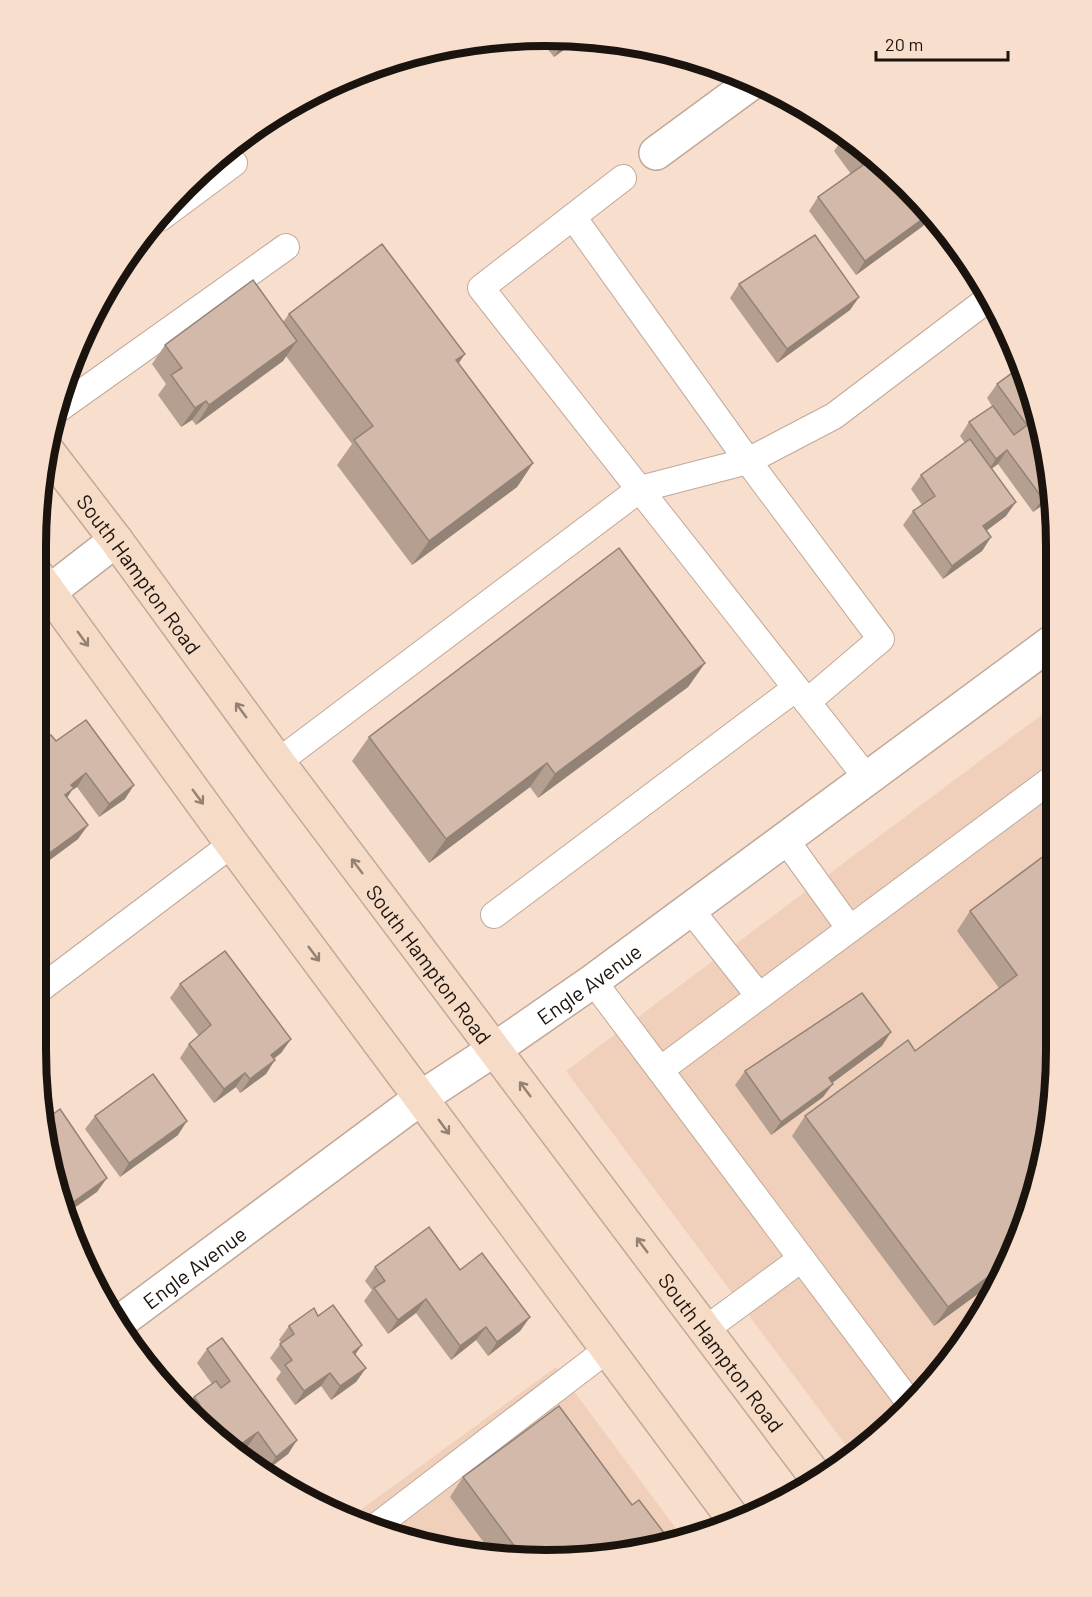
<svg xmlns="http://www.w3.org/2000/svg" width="1092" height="1597" font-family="Barlow,sans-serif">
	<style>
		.built { fill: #f1d0bb }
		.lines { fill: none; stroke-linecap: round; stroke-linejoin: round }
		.service-casing { stroke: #c1a999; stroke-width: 28 }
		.minor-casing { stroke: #c1a999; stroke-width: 36 }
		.secondary-casing { stroke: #c1a999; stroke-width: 36 }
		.service { stroke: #fff; stroke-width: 26 }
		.minor { stroke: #fff; stroke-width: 33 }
		.secondary { stroke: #f6dbc7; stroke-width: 33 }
		.wall { fill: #b59f91 }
		.shaded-wall { fill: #938276 }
		.building { fill: #d2b9a9; stroke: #938276; stroke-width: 1.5 }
		.oneway { stroke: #938173 }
		.labels { text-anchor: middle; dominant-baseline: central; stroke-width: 4.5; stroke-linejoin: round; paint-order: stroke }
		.street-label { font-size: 21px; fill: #1b130d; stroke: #f8decd }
		.rim { fill: none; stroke: #1b130d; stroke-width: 8 }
	</style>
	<rect width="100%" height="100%" fill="#f8decd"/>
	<!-- built -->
	<g class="built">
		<path d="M1056 704V1051L1017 1246 970 1335 906 1412 851 1452 566 1071Z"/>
		<path d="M556 1367 683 1538 645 1551 480 1557 347 1520Z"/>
	</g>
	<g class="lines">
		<defs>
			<g id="service">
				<path d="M623 178 481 288 867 778"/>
				<path d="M573 217 748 461 834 416 988 299"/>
				<path d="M160 218 234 163"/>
				<path d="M60 408 286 247"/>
				<path d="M278 762 640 489 748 461 881 639 807 702"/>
				<path d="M785 839 850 929"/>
				<path d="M690 909 759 996"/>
				<path d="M494 915 796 688"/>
				<path d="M593 981 660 1070 1056 776"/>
				<path d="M36 992 232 844"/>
				<path d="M660 1070 912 1406"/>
				<path d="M706 1329 801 1259"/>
				<path d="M374 1528 608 1349"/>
			</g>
			<g id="minor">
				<path d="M656 153 754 81"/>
				<path d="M36 602 116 540"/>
				<path id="s1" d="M117 1324 422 1097 495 1049 593 981 1056 639"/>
			</g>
			<g id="secondary">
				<path id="s2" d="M46 449 116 540 278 762 816 1477"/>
				<path d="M36 574 232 844 735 1521"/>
			</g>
		</defs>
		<!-- service casing -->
		<use href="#service" class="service-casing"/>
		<!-- minor casing -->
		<use href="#minor" class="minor-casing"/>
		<!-- secondary casing -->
		<use href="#secondary" class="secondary-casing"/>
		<!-- service -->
		<use href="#service" class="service"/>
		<!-- minor -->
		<use href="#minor" class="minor"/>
		<!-- secondary -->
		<use href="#secondary" class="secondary"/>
	</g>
	<!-- wall -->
	<g class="wall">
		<path d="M546 36 579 39 554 57 538 37Z"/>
		<path d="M844 137 923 226 856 275 809 211 818 197 851 174 834 151Z"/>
		<path d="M739 284 859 297 850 310 777 363 730 298Z"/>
		<path d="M289 314 465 354 458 363 533 463 517 487 412 565 337 465 352 444 286 356 283 361 196 425 192 420 181 427 158 395 166 384 152 364 165 345 283 322Z"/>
		<path d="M997 384 1046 447 1051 499 1033 512 998 464 991 469 1006 516 987 530 991 537 982 551 943 579 903 525 913 511 922 505 911 489 921 475 965 443 960 436 969 422 992 406 987 398Z"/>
		<path d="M705 663 688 687 538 798 530 787 429 863 352 761 369 737Z"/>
		<path d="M56 741 125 799 99 817 77 787 72 790 67 798 88 825 78 839 39 868 36 864V746Z"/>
		<path d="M1056 847 1017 1246 1001 1277 934 1326 792 1136 805 1116 915 1051 999 988 957 931 970 911Z"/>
		<path d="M180 984 291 1039 281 1053 274 1059 266 1074 240 1093 236 1087 214 1103 180 1058 189 1044 199 1036 170 998Z"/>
		<path d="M882 1046 832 1083 823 1097 771 1135 735 1085 745 1071Z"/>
		<path d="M95 1116 178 1135 120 1177 85 1129Z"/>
		<path d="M375 1267 460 1270 530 1317 520 1331 488 1356 476 1340 451 1360 416 1313 388 1334 364 1301 372 1290 365 1281Z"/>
		<path d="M318 1316 355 1354 366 1368 356 1382 331 1400 321 1386 295 1405 276 1379 281 1372 270 1358 281 1343 279 1340 289 1326Z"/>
		<path d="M207 1349 297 1440 288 1454 267 1470 265 1469 248 1446 210 1435 186 1408 194 1397 212 1384 197 1363Z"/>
		<path d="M463 1477 632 1505 645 1551 494 1556 450 1497Z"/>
	</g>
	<!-- shaded-wall -->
	<g class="shaded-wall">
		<path d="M570 38 579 39 554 57 563 43Z"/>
		<path d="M928 215 929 217 923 226 856 275 865 261Z"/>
		<path d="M859 297 850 310 777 363 787 349Z"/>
		<path d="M297 341 283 361 196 425 209 405Z"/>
		<path d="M465 354 448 379 456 360Z"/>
		<path d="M206 401 192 420 181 427 195 408Z"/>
		<path d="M1007 450 998 464 986 473 996 459Z"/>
		<path d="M533 463 517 487 412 565 429 541Z"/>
		<path d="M1051 493V499L1033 512 1043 499Z"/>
		<path d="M1016 502 1006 516 974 540 983 526Z"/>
		<path d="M991 537 982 551 943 579 952 566Z"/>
		<path d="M705 663 688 687 538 798 555 774Z"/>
		<path d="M547 763 530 787 429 863 446 839Z"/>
		<path d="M86 773 77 787 72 790 64 802 55 808 71 785Z"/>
		<path d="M134 785 125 799 99 817 109 804Z"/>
		<path d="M88 825 78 839 39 868 48 854Z"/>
		<path d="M891 1032 882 1046 820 1092 829 1078Z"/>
		<path d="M291 1039 281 1053 261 1068 271 1055Z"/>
		<path d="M275 1060 266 1074 240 1093 250 1079Z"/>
		<path d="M245 1073 236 1087 214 1103 224 1089Z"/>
		<path d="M833 1084 823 1097 771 1135 781 1122Z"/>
		<path d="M187 1121 178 1135 120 1177 129 1163Z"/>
		<path d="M107 1178 97 1192 67 1213 65 1208Z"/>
		<path d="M1009 1261 1001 1277 934 1326 948 1307Z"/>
		<path d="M426 1299 416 1313 388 1334 398 1320Z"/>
		<path d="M530 1317 520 1331 488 1356 497 1342Z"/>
		<path d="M486 1327 476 1340 451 1360 460 1346Z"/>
		<path d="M362 1345 352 1359 353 1352Z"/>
		<path d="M366 1368 356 1382 331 1400 340 1386Z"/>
		<path d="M330 1373 321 1386 295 1405 304 1391Z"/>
		<path d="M258 1432 248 1446 239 1453 234 1449Z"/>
		<path d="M297 1440 288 1454 267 1470 276 1457Z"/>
	</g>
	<!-- building -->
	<g class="building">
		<path d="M559 37 570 38 563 43Z"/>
		<path d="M846 136 907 186 928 215 865 261 818 197 863 165 844 137Z"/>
		<path d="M815 235 859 297 787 349 739 284Z"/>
		<path d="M382 244 465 354 456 360 533 463 429 541 354 440 373 426 289 314Z"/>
		<path d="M253 280 297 341 209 405 206 401 195 408 171 375 182 368 165 345Z"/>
		<path d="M1019 368 1046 447 1051 493 1043 499 1007 450 996 459 969 422 993 406 1014 435 1027 425 997 384Z"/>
		<path d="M970 439 1016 502 983 526 991 537 952 566 913 511 935 496 921 475Z"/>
		<path d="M619 548 705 663 555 774 547 763 446 839 369 737Z"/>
		<path d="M86 720 134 785 109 804 86 773 71 785 74 788 65 795 88 825 48 854 36 837V746L51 735 56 741Z"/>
		<path d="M1056 847V1051L1046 1151 1017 1246 1009 1261 948 1307 805 1116 908 1040 915 1051 1017 975 970 911Z"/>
		<path d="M225 951 291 1039 271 1055 275 1060 250 1079 245 1073 224 1089 189 1044 211 1025 180 984Z"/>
		<path d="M862 993 891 1032 829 1078 833 1084 781 1122 745 1071Z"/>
		<path d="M153 1074 187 1121 129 1163 95 1116Z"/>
		<path d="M60 1109 107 1178 65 1208 53 1183 45 1120Z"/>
		<path d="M429 1227 460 1270 482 1253 530 1317 497 1342 486 1327 460 1346 426 1299 398 1320 374 1288 385 1281 375 1267Z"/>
		<path d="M333 1305 362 1345 353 1352 366 1368 340 1386 330 1373 304 1391 285 1365 292 1360 280 1344 294 1334 289 1326 314 1308 318 1316Z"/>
		<path d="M222 1338 297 1440 276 1457 258 1432 234 1449 210 1435 190 1412 200 1405 194 1397 216 1381 221 1388 230 1381 207 1349Z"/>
		<path d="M559 1406 632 1505 639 1500 671 1542 645 1551 521 1555 463 1477Z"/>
	</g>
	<!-- one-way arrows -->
	<defs><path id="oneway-shaft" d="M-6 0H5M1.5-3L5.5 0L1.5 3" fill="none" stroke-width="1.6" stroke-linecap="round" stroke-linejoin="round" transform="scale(1.5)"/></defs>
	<g class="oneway">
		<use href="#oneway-shaft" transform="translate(83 639) rotate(54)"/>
		<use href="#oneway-shaft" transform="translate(241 710) rotate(-126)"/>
		<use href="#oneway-shaft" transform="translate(198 797) rotate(54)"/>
		<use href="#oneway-shaft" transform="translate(357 866) rotate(-127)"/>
		<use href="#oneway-shaft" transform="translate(314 954) rotate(53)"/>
		<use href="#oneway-shaft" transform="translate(525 1089) rotate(-127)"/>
		<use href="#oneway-shaft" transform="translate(444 1127) rotate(54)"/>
		<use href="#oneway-shaft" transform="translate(642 1245) rotate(-127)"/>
	</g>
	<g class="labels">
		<!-- street labels -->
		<g class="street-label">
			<text stroke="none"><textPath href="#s2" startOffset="156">South Hampton Road</textPath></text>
			<text stroke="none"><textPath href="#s2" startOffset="642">South Hampton Road</textPath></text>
			<text stroke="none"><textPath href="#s1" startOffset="582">Engle Avenue</textPath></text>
			<text stroke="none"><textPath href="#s1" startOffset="96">Engle Avenue</textPath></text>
			<text stroke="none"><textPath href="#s2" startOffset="1128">South Hampton Road</textPath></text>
		</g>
	</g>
	<!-- crop -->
	<path d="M0 0H1092V1597H0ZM546 46H546A500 500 0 0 1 1046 546V1050A500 500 0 0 1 546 1550H546A500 500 0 0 1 46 1050V546A500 500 0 0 1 546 46Z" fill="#f8decd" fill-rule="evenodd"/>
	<path class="rim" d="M546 46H546A500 500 0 0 1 1046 546V1050A500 500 0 0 1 546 1550H546A500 500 0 0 1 46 1050V546A500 500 0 0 1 546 46Z"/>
	<!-- scale -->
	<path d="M876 51v9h132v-9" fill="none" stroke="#1b130d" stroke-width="3"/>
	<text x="885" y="51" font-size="18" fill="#1b130d" stroke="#f8decd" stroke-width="4.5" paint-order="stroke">20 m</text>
</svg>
